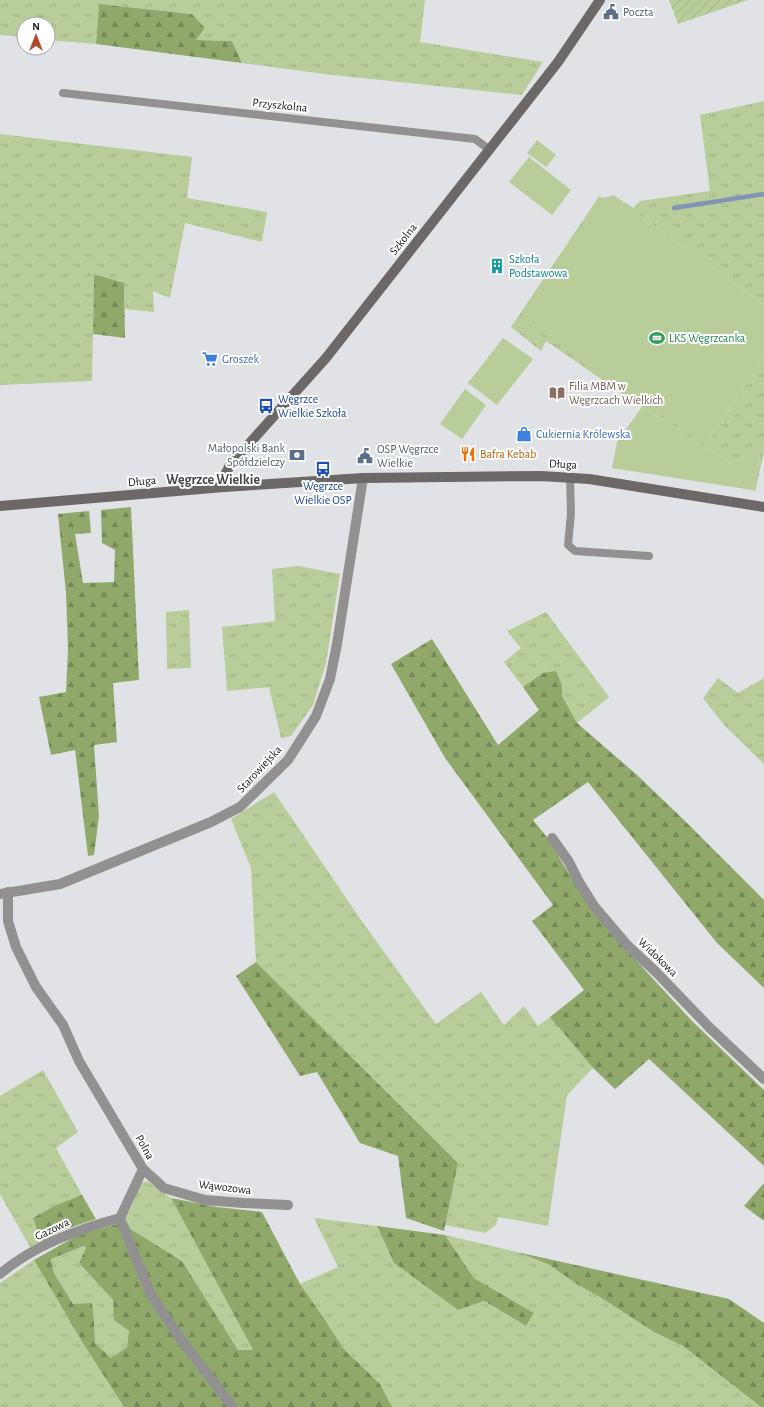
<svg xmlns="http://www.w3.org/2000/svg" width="764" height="1407" font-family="'Alegreya Sans',sans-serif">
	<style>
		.grass { fill: url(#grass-tufts) }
		.forest { fill: url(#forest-firs); fill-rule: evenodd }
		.park { fill: #b8cd99 }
		.garden { fill: url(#garden-furrows) }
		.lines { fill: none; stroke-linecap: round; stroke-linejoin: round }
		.stream { stroke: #8294b5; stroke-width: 4.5 }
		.lane { stroke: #929090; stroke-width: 8 }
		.street { stroke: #929090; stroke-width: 10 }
		.secondary { stroke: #6c6868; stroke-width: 10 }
		.labels { text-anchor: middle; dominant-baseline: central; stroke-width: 4; stroke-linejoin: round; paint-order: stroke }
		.service-label { font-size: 12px; fill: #4e5e75; stroke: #fff; text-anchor: start }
		.street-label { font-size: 12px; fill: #202022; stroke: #fff }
		.culture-label { font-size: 12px; fill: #0d838f; stroke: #fff; text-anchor: start }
		.leisure-label { font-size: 12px; fill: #27864d; stroke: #fff; text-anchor: start }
		.shop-label { font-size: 12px; fill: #366cbe; stroke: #fff; text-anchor: start }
		.education-label { font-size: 12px; fill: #785e54; stroke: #fff; text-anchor: start }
		.transit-label { font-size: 12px; fill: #164399; stroke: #fff; text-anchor: start }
		.food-label { font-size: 12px; fill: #c56008; stroke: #fff; text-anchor: start }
		.quarter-label { font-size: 14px; font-weight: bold; fill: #47484c; stroke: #fff }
	</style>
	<defs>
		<pattern id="grass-tufts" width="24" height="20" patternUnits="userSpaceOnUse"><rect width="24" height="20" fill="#b8cd99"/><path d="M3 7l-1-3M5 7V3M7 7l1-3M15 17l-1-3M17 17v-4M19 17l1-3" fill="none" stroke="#9eb084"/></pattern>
		<pattern id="forest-firs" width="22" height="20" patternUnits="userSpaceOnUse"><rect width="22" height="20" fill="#90a96a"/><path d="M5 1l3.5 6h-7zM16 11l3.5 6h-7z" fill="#758957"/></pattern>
		<pattern id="garden-furrows" width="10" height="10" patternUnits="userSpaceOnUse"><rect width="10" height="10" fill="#b8cd99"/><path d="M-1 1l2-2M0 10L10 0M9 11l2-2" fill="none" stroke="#9eb084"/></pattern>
	</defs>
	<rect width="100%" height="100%" fill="#e1e2e6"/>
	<!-- grass -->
	<g class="grass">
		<path d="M0 0H425L420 42 543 62 522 95 324 74 242 63 232 41 196 40 205 28 192 14 99 4 96 44 48 40V24H24V37L0 35Z"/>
		<path d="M764 101V305L613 196 612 194 633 208 640 201 710 191 700 115Z"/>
		<path d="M0 134 192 157 187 198 267 212 262 242 185 223 170 298 153 291 154 312 125 309 124 283 94 274 92 381 0 385Z"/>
		<path d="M600 195 706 445 764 358V452L755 492 752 490 760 454 747 451 733 465 642 407 546 341 541 351 511 327Z"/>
		<path d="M299 566 340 574 326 663 313 705 291 736 281 738 269 687 227 691 222 627 275 621 272 569Z"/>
		<path d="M189 610 191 668 167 669 166 612Z"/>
		<path d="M546 612 609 697 577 723 561 696 562 685 543 673 523 687 504 662 521 648 507 631Z"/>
		<path d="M718 678 738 693 764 678V764L724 725 703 698Z"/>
		<path d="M274 792 361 920 436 1024 481 992 504 1025 524 1006 538 1026 550 1017 593 1068 567 1095 548 1226 498 1217 496 1225 485 1233 445 1225 458 1163 256 962 251 868 231 819Z"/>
		<path d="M43 1070 78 1132 56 1148 82 1195 56 1205 33 1218 41 1242 30 1247 0 1194V1096Z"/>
		<path d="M147 1181 171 1198 253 1350H238L182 1261 121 1223 132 1206 140 1183Z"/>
		<path d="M314 1218 377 1226 394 1263 458 1310 483 1301 526 1326 534 1313 474 1278 445 1235 517 1252 548 1264 575 1283 603 1299 654 1332 683 1346 761 1407H392L380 1384 343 1348 300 1284 338 1267Z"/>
		<path d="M84 1246 86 1248 79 1263 113 1300 115 1320 129 1331 127 1347 111 1358 95 1343 94 1321 73 1304 54 1273 51 1259Z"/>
		<path d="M34 1260 84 1345 124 1407H0V1283Z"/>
	</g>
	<!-- forest -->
	<g class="forest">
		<path d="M99 4 192 14 205 28 196 40 232 41 242 63 96 44Z"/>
		<path d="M94 274 124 283 125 338 93 334Z"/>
		<path d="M131 507 139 680 113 683 117 742 94 745 99 816 94 855 88 856 75 750 51 755 39 697 66 692 68 648 66 593 58 514 89 511 91 533 75 534 83 583 114 582 115 550 102 543 101 510Z"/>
		<path d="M432 639 498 745 539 710 523 687 543 673 556 671 562 685V696L577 723 636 774 684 820 764 900V988L717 943 588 782 533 820 546 836 573 880 608 930 692 1021 764 1090V1166L649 1059 615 1089 593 1068 550 1017 584 990 532 921 553 905 445 758 391 664Z"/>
		<path d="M256 962 458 1163 444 1231 406 1218 398 1156 360 1143 317 1072 300 1076 236 976Z"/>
		<path d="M764 1183V1221L744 1206Z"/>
		<path d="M82 1195 96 1219 66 1229 41 1242 33 1218 56 1205Z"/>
		<path d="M171 1198 217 1207 262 1212 300 1284 325 1320 343 1348 380 1384 392 1407H124L84 1345 34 1260 78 1235 121 1223 182 1261 238 1350H253ZM84 1246 86 1248 79 1263 113 1300 114 1320 129 1331 127 1347 111 1358 95 1343 94 1321 92 1303 73 1304 54 1273 51 1259Z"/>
		<path d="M377 1226 445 1235 474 1278 534 1313 526 1326 484 1301 458 1310 394 1263Z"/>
		<path d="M517 1252 729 1299 764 1323V1407H761L683 1346 654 1332 603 1299 575 1283 548 1264Z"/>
	</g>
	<!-- park -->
	<g class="park">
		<path d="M537 140 556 155 546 167 527 153Z"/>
		<path d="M529 157 571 190 552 215 509 182Z"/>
		<path d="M613 196 764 305V358L706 445 520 318 600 198Z"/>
		<path d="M503 338 533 359 497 405 468 383Z"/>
		<path d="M465 389 486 405 462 439 440 424Z"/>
		<path d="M642 407 733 465 747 451 760 454 752 490 612 468 617 442Z"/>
	</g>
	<!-- garden -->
	<path class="garden" d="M669 0H748L678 24Z"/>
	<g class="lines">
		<!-- stream -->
		<path class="stream" d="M674 208 764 194"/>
		<!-- lane -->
		<g class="lane">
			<path d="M63 93 475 139 490 150"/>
			<path d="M570 477 571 513 568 545 575 551 649 556"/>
		</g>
		<!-- street -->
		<g class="street">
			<path d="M552 838 569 862 579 882 594 906 628 946 656 972 710 1028 764 1079"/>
			<path d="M8 892V921L16 947 36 987 63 1025 79 1061 143 1169 164 1188 205 1200 243 1203 288 1205"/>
			<path d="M0 894 60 884 211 822 240 807 288 760 316 716 330 679 337 644 363 478"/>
			<path d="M143 1169 120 1218 151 1295 185 1345 233 1407"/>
			<path d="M0 1274C34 1245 78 1229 120 1218"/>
		</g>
		<!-- secondary -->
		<g class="secondary">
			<path d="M224 487C223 478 226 472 231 464L326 358 558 62 600 0"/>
			<path d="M0 506 224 487 363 478 541 476 589 479 764 507"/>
		</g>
	</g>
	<!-- icons -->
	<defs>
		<symbol id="civic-bare" viewBox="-9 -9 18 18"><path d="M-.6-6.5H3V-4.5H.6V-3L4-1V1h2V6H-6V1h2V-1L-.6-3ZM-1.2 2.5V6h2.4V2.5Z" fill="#5c6f8a" stroke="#fff" stroke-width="2.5" paint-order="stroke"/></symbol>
		<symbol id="building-bare" viewBox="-9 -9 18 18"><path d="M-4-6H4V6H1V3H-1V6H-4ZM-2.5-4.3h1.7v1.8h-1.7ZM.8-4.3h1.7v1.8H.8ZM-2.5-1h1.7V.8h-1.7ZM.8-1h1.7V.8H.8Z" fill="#0f9aa8" stroke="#fff" stroke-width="2.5" paint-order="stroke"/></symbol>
		<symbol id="stadium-bare" viewBox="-9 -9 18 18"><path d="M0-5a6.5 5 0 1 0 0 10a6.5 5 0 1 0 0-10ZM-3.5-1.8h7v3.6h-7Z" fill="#2e9e5b" stroke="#fff" stroke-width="2.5" paint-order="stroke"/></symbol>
		<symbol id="supermarket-bare" viewBox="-9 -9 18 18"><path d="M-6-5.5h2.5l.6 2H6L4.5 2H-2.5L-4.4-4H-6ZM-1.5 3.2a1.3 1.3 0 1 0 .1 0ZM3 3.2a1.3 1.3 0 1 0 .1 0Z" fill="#3f7fe0" stroke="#fff" stroke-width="2.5" paint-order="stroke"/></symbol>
		<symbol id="library-bare" viewBox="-9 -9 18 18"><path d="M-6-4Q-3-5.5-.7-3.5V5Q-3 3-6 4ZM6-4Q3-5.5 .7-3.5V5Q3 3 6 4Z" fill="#8d6e63" stroke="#fff" stroke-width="2.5" paint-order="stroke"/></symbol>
		<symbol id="bus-bare" viewBox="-9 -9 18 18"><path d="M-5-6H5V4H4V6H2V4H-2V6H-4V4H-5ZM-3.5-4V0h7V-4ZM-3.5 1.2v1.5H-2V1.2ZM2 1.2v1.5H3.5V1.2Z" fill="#1a4fb4" stroke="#fff" stroke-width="2.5" paint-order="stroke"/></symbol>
		<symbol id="shop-bare" viewBox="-9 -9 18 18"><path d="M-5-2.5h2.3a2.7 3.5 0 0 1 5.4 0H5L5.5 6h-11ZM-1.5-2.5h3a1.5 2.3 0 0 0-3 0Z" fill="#3f7fe0" stroke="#fff" stroke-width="2.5" paint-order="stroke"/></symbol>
		<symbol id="restaurant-bare" viewBox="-9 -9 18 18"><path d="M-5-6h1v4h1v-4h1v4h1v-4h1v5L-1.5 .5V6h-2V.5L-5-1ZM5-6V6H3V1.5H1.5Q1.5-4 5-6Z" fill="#e8710a" stroke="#fff" stroke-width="2.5" paint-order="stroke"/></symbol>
		<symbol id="bank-bare" viewBox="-9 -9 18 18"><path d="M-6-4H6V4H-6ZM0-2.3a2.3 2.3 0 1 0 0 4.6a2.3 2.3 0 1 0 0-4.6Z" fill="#5c6f8a" stroke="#fff" stroke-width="2.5" paint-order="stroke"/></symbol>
	</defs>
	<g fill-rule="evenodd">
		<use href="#civic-bare" x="600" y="1" width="22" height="22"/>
		<use href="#building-bare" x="486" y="255" width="22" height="22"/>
		<use href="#stadium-bare" x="646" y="327" width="22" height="22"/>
		<use href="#supermarket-bare" x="199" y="348" width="22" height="22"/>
		<use href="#library-bare" x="546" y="382" width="22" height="22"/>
		<use href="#bus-bare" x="255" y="395" width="22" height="22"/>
		<use href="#shop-bare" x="513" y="423" width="22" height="22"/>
		<use href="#restaurant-bare" x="457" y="443" width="22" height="22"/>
		<use href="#bank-bare" x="286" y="444" width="22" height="22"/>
		<use href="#civic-bare" x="354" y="445" width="22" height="22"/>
		<use href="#bus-bare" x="312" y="458" width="22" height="22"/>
	</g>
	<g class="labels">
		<!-- service labels -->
		<g class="service-label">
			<text x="623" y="12">Poczta</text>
			<text x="285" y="448" text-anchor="end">Małopolski Bank<tspan x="285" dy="14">Spółdzielczy</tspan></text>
			<text x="377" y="449">OSP Węgrzce<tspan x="377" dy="14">Wielkie</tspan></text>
		</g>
		<!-- street labels -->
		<g class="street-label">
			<text transform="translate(280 105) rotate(6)">Przyszkolna</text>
			<text transform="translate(403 239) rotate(-52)">Szkolna</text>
			<text transform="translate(563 464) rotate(3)">Długa</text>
			<text transform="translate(142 481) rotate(-5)">Długa</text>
			<text transform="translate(259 769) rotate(-47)">Starowiejska</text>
			<text transform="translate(658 957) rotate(44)">Widokowa</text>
			<text transform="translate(145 1147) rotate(61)">Polna</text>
			<text transform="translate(225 1187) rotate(7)">Wąwozowa</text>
			<text transform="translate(52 1229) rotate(-26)">Gazowa</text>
		</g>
		<!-- culture labels -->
		<g class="culture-label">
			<text x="509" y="259">Szkoła<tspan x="509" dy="14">Podstawowa</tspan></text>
		</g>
		<!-- leisure labels -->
		<g class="leisure-label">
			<text x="669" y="338">LKS Węgrzcanka</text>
		</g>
		<!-- shop labels -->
		<g class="shop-label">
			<text x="222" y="359">Groszek</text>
			<text x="536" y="434">Cukiernia Królewska</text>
		</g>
		<!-- education labels -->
		<g class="education-label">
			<text x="569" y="386">Filia MBM w<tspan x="569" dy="14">Węgrzcach Wielkich</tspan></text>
		</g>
		<!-- transit labels -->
		<g class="transit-label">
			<text x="278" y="399">Węgrzce<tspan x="278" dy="14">Wielkie Szkoła</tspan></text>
			<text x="323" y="486" text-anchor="middle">Węgrzce<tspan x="323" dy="14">Wielkie OSP</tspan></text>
		</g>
		<!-- food labels -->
		<g class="food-label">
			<text x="480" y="454">Bafra Kebab</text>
		</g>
		<!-- quarter labels -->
		<g class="quarter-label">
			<text x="213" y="480">Węgrzce Wielkie</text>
		</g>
	</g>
	<!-- north arrow -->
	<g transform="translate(36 36)"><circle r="19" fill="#ffffff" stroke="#a6a6a7"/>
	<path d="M0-3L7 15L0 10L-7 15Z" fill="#b24a29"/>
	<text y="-6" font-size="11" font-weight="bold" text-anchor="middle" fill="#202022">N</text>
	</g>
</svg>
